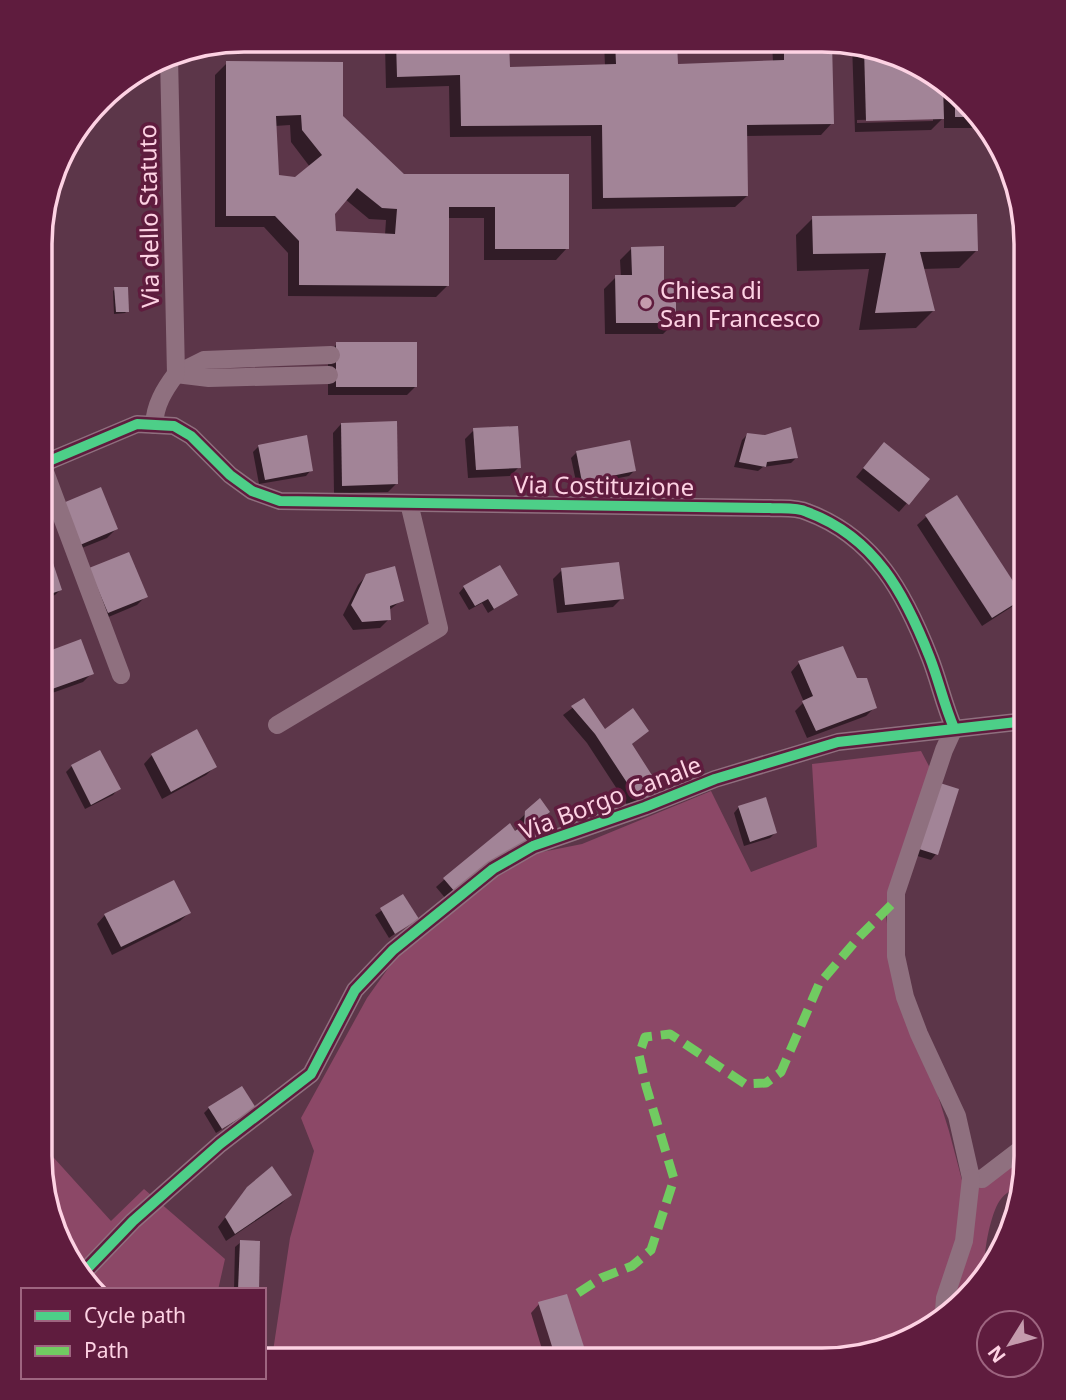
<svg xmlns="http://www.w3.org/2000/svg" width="1066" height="1400" font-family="'Noto Sans',sans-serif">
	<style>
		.green { fill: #8c4867 }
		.shadow { fill: #0007; fill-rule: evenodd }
		.building { fill: #a28497; fill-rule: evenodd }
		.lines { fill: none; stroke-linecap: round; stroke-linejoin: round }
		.minor { stroke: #8f707f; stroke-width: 18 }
		.quiet { stroke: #71cb61; stroke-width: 9; stroke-dasharray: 18 9; stroke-linecap: butt }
		.cycleway-casing { stroke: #5f1c3e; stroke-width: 15 }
		.cycleway { stroke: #4dcf88; stroke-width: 10 }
		.poi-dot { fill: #c59bad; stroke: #5f1c3e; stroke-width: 2.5 }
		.labels { text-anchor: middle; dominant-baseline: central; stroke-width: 7; stroke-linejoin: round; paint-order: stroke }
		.street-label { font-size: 24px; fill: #fdd2e3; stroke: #5f1c3e }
		.poi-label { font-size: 24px; fill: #fdd2e3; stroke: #5f1c3e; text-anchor: start }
		.rim { fill: none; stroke: #fdd2e3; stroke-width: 3.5 }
	</style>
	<rect width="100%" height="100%" fill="#5c3649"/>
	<!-- green -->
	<g class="green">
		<path d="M921 751 930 768 892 883 886 915 894 984 929 1067 949 1131 963 1184 1025 1147C1025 1158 1027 1171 1021 1180 1017 1188 1006 1192 1001 1199 991 1210 981 1260 986 1274L918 1333 902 1330 895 1343 822 1360 272 1358 290 1238 314 1151 301 1118 367 998 404 946 475 888 532 854 582 844 711 791 751 872 817 847 812 764Z"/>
		<path d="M54 1158 111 1221 144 1189 225 1259 218 1290H100L62 1246 43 1165Z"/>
	</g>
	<!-- shadow -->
	<g class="shadow">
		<path d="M389 41H507L508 69 605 66 604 41 675 42 676 65 773 62 772 42H831L832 123 821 135 745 136 747 196 735 207 592 209 591 136 450 137 449 86 386 88 385 45Z"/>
		<path d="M852 44 935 75 981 128H944V117L931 130 855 132ZM933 118V121L857 123V120Z"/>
		<path d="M227 63 342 116 404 176H567V248L556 260H484V218H447L448 285 436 297 288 296V253L264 227H215V75ZM290 125 291 142 310 167 296 179 277 177 275 126ZM345 199 369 219 386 220 385 235 334 232 333 213Z"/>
		<path d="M1013 192 1026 244V295H1013L1011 195Z"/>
		<path d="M813 218 976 251 959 268 922 269 933 311 916 328 859 330 869 269 797 271 796 235Z"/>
		<path d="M632 248 662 285 675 322 663 334H605L604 289 616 277H621L620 260Z"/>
		<path d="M115 289 127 311 125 313 114 314 113 291Z"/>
		<path d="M337 344 416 386 407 395H328V353Z"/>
		<path d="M341 424 396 484 388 492 334 493 333 433Z"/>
		<path d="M474 430 519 467 510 476 468 478 465 439Z"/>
		<path d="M748 434 796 458 791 463 763 467 758 471 734 467 742 440Z"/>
		<path d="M259 446 311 470 306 476 259 484 253 452Z"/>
		<path d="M577 452 634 471 629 476 577 486 571 458Z"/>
		<path d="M876 453 907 503 899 512 856 477Z"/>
		<path d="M55 513 116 529 107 538 72 552Z"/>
		<path d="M926 517 1021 598 1013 606 982 626 917 525Z"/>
		<path d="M41 569 60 590 55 595 41 600Z"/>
		<path d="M90 569 146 596 137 605 99 621Z"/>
		<path d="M562 570 622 598 613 607 557 613 553 579Z"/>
		<path d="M367 575 402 600 388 611 389 619 380 628 353 630 343 615 358 585Z"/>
		<path d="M464 587 516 595 488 613 482 603 469 610 459 593Z"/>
		<path d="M41 655 92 673 83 682 41 697Z"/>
		<path d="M799 663 856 680 875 707 866 716 807 738 795 711 804 702 791 672Z"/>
		<path d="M583 700 604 732 647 731 631 745 662 793 630 809 587 743 563 715Z"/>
		<path d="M99 752 118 789 113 795 85 809 66 772 72 766Z"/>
		<path d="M152 755 215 767 206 775 162 799 144 764Z"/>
		<path d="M935 790 936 854 931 860 914 855Z"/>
		<path d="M540 800 542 820 446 899 436 887 445 879 516 836 517 822Z"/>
		<path d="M739 807 775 833 770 838 744 846 734 813Z"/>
		<path d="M403 896 416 919 389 938 375 915Z"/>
		<path d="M189 913 180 921 112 955 97 924 105 915Z"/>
		<path d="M209 1108 248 1113 216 1133 204 1113Z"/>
		<path d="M248 1188 290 1195 281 1204 226 1241 218 1227Z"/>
		<path d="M1008 1220 1001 1241 997 1230Z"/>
		<path d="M241 1242 257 1290H234L235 1247Z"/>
		<path d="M539 1304 584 1352 577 1359H545L531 1313Z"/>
	</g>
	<!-- building -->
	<g class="building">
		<path d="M396 41H509L510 67 616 64 615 41 677 42 678 64 784 60V42H832L834 124 747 125 748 196 603 198 602 125 461 126 460 75 397 77Z"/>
		<path d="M864 48 935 75 943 84 944 119 866 121Z"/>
		<path d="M226 61 343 62V116L404 174H569V249H495V207H449V286L299 285V241L275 216H226ZM301 115 302 130 322 155 295 177 279 175 276 116ZM357 188 382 208 397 209 395 234 336 231 335 214Z"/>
		<path d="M955 98 972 117H955Z"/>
		<path d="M977 214 978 251 920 252 935 311 875 313 886 253 813 254 812 216Z"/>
		<path d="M664 246V284L676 283V323H616L615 275H632L631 247Z"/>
		<path d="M114 287H128L129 312H116Z"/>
		<rect x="336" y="342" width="81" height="45"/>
		<path d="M397 421 398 484 342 486 341 423Z"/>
		<path d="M518 426 521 468 476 470 473 428Z"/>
		<path d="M791 427 798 458 767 462 766 467 739 462 747 433 765 435Z"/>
		<path d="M307 435 313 471 265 480 258 445Z"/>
		<path d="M630 440 636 471 582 482 576 451Z"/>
		<path d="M884 442 930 479 909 505 863 468Z"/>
		<path d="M101 487 118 529 80 545 63 503Z"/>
		<path d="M957 495 1024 598 992 618 925 515Z"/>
		<path d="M129 552 148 597 108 613 89 568Z"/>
		<path d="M619 562 624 599 565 605 561 568Z"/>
		<path d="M53 563 62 590 41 597V567Z"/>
		<path d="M500 565 518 595 494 609 488 599 475 606 463 586Z"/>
		<path d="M395 566 404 601 390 606 391 620 362 622 351 605 366 574Z"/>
		<path d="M81 639 94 674 41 693V654Z"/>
		<path d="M843 646 857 678H867L877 708 816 731 802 701 813 696 798 661Z"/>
		<path d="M584 698 605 729 633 708 649 731 632 744 664 794 639 801 595 734 571 706Z"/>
		<path d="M197 729 217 767 171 792 151 754Z"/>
		<path d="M100 750 121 789 91 805 71 765Z"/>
		<path d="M940 783 959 789 938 855 919 849Z"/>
		<path d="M766 797 777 833 750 842 738 806Z"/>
		<path d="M540 798 550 812 543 817 545 820 533 828 538 838 455 892 443 878 510 823 515 831 524 824 525 811Z"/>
		<path d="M174 880 191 913 121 947 104 914Z"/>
		<path d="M403 894 419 919 395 934 380 908Z"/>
		<path d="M242 1086 256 1108 222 1129 208 1107Z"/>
		<path d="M272 1166 292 1195 235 1234 225 1217 247 1187Z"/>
		<path d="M240 1240 260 1241 259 1290H238Z"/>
		<path d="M567 1294 586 1353 565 1359H556L538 1302Z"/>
	</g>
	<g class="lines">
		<!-- minor -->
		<g class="minor">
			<path d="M329 375 209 378 176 374 204 360 331 355"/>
			<path d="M154 425C155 405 164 390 176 374L169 57"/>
			<path d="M42 464 137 424 174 426 191 436 230 475 252 491 280 501 770 508C781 509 796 507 807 512 875 537 905 594 930 658 939 681 944 705 954 728"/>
			<path d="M42 464 121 675"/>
			<path d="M277 725 439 628 409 503"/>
			<path d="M954 728 944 750 896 893V956L905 997 919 1034 957 1116 971 1178 982 1179 1025 1146"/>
			<path d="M84 1272 133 1221 220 1144 311 1074 355 990 393 950 493 869 533 846 645 807 715 779 838 742 1026 721"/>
			<path d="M944 1311 945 1298 964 1241 971 1178"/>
		</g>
		<!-- quiet -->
		<path class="quiet" d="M578 1293 601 1278 632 1266 651 1250 674 1179 646 1086 639 1055 645 1037 670 1034 745 1084 766 1083 781 1072 819 984 860 936 896 900"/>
		<defs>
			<g id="cycleway">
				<path d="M42 464 137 424 174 426 191 436 230 475 252 491 280 501 770 508C781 509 796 507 807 512 875 537 905 594 930 658 939 681 944 705 954 728"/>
				<path d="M84 1272 133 1221 220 1144 311 1074 355 990 393 950 493 869 533 846 645 807 715 779 838 742 1026 721"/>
			</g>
		</defs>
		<!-- cycleway casing -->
		<use href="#cycleway" class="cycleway-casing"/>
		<!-- cycleway -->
		<use href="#cycleway" class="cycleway"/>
	</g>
	<!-- markers -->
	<circle class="poi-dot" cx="646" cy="303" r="7"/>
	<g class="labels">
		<!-- street labels -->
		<g class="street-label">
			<text transform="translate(148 216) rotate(-91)">Via dello Statuto</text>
			<text transform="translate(604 485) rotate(1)">Via Costituzione</text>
			<text transform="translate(610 797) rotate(-21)">Via Borgo Canale</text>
		</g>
		<!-- poi labels -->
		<g class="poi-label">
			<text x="660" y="289">Chiesa di<tspan x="660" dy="28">San Francesco</tspan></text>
		</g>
	</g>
	<!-- crop -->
	<path d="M0 0H1066V1400H0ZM244 52H822A192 192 0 0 1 1014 244V1156A192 192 0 0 1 822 1348H244A192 192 0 0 1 52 1156V244A192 192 0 0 1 244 52Z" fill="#5f1c3e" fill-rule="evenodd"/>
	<path class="rim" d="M244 52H822A192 192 0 0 1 1014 244V1156A192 192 0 0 1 822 1348H244A192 192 0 0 1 52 1156V244A192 192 0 0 1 244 52Z"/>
	<!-- legend -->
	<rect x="21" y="1288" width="245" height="91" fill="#5f1c3e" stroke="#9e6580" stroke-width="2"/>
	<rect x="35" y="1311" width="35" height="10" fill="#4dcf88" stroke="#9e6580" stroke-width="2"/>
	<text x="84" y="1323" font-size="21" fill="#fdd2e3">Cycle path</text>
	<rect x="35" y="1346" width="35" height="10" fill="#71cb61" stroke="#9e6580" stroke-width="2"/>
	<text x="84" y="1358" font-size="21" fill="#fdd2e3">Path</text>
	<!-- north arrow -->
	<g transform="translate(1010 1344) rotate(233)"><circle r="33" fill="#5f1c3e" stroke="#9e6580" stroke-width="2"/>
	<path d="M0-5L12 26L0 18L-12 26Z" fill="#c59bad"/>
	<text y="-10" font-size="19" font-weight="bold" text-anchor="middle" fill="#fdd2e3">N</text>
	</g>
</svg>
